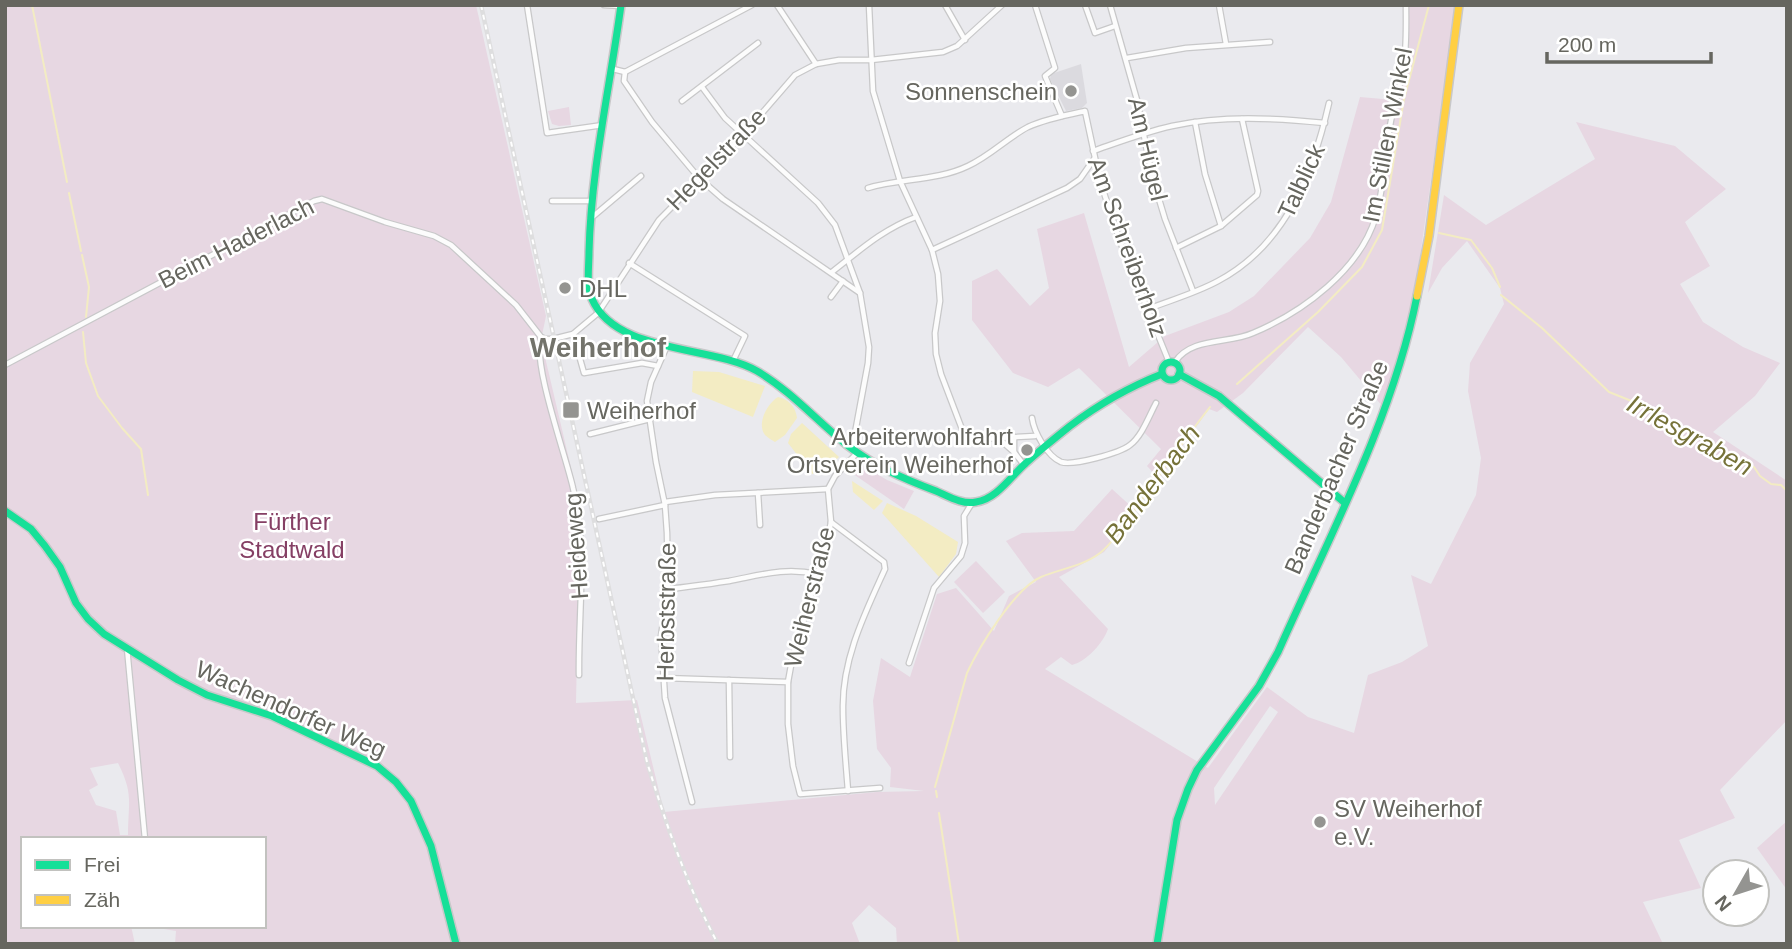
<svg xmlns="http://www.w3.org/2000/svg" width="1792" height="949" font-family="Helvetica,sans-serif">
	<style>
		.education { fill: #dbdadf }
		.green { fill: #e7d7e2; fill-rule: evenodd }
		.water { fill: #f3ecc3 }
		.lines { fill: none; stroke-linecap: round; stroke-linejoin: round }
		.stream { stroke: #f3ecc3; stroke-width: 2 }
		.street-casing { stroke: #c8c8c9; stroke-width: 7 }
		.fast-casing { stroke: #c8c8c9; stroke-width: 10 }
		.slow-casing { stroke: #c8c8c9; stroke-width: 10 }
		.street { stroke: #fcfcfc; stroke-width: 4.5 }
		.fast { stroke: #16e098; stroke-width: 7 }
		.slow { stroke: #ffcf43; stroke-width: 7 }
		.rail-casing { stroke: #dededf; stroke-width: 4.5 }
		.rail { stroke: #fff; stroke-width: 2; stroke-dasharray: 5; stroke-linecap: butt }
		.poi-dot { fill: #949491; stroke: #fff; stroke-width: 2.5 }
		.labels { text-anchor: middle; dominant-baseline: central; stroke-width: 5; stroke-linejoin: round; paint-order: stroke }
		.poi-label { font-size: 24px; fill: #66665f; stroke: #fff; text-anchor: start }
		.street-label { font-size: 24px; fill: #66665f; stroke: #fff }
		.park-label { font-size: 24px; fill: #853f64; stroke: #fff }
		.water-label { font-size: 26px; font-style: italic; fill: #767239; stroke: #fff }
		.quarter-label { font-size: 28px; font-weight: bold; fill: #73736b; stroke: #fff }
	</style>
	<rect width="100%" height="100%" fill="#eaeaee"/>
	<!-- education -->
	<path class="education" d="M1081 64 1087 103 1082 108 1066 111 1050 79 1051 74Z"/>
	<!-- green -->
	<g class="green">
		<path d="M5 5H476L546 316 541 340 580 506 576 703 637 700 664 812 877 792 924 791 890 787 891 768 877 749 873 701 881 658 910 677 937 594 956 588 994 631 1009 596 1036 582 1006 541 1022 533 1074 531 1112 489 1134 509 1136 512 1104 552 1059 577 1108 629C1103 643 1087 661 1072 665L1061 657 1045 669 1208 768 1267 687 1308 717 1354 733 1368 675 1402 662 1428 646 1411 575 1431 584 1476 495 1481 458 1468 391 1470 363 1504 304 1500 288 1467 241 1442 268 1428 293 1444 195 1486 225 1595 159 1576 122 1675 146 1726 189 1685 222 1710 266 1680 284 1703 322 1743 347 1780 363 1755 396 1713 432 1787 481V720L1720 790 1735 818 1679 840 1701 888 1643 902 1663 944H897L896 928 869 905 852 923 860 944H175L176 931 164 929 165 926H264V839H23V926H131L135 944H5ZM1270 706 1278 712 1215 805 1214 788ZM118 763C134 795 128 802 128 835H120L116 811 96 805 89 790 98 785 90 768Z"/>
		<path d="M1405 5H1456L1415 292 1402 348 1383 407 1341 357 1308 327 1243 393 1217 412 1209 409 1159 479 1147 466 1161 449 1079 368 1048 387 1013 373 972 320V281L997 269 1030 306 1049 288 1037 229 1084 213 1129 367 1165 336 1229 312 1254 296 1310 238 1331 202 1360 97 1394 100 1404 48Z"/>
		<path d="M569 107 571 125 559 126 552 124 548 111Z"/>
		<path d="M860 464 887 480 914 491 904 509 849 471Z"/>
		<path d="M976 561 1005 592 983 613 954 582Z"/>
		<path d="M1787 821V890L1757 848Z"/>
	</g>
	<!-- water -->
	<g class="water">
		<path d="M693 371 719 372 765 386 753 417 692 392Z"/>
		<path d="M778 397C788 399 796 407 797 418L785 435 775 442C772 440 768 438 765 435 756 423 768 403 778 397Z"/>
		<path d="M802 423 839 457 826 469 812 474 788 443 791 434Z"/>
		<path d="M852 481 883 501 874 510 853 492Z"/>
		<path d="M887 503 916 516 958 542 956 554 939 577 882 513Z"/>
	</g>
	<g class="lines">
		<!-- stream -->
		<g class="stream">
			<path d="M32 5 67 182"/>
			<path d="M69 193 81 251"/>
			<path d="M1439 233 1471 240 1492 268 1500 287"/>
			<path d="M82 255 89 287 86 317"/>
			<path d="M1501 295 1542 328 1609 392 1654 410 1669 429 1683 437H1701L1735 460 1754 467 1760 476 1771 484 1781 485 1787 491"/>
			<path d="M83 332 86 363 98 396 122 428 141 449 148 495"/>
			<path d="M1237 384 1318 312 1362 267 1382 230 1404 99 1429 5"/>
			<path d="M935 787 967 673C979 647 1015 588 1041 577 1060 569 1083 566 1100 553 1114 542 1124 525 1134 511 1159 476 1183 441 1210 407"/>
			<path d="M936 791 937 797"/>
			<path d="M939 813 959 944"/>
		</g>
		<defs>
			<g id="street">
				<path d="M527 5 547 133 603 125"/>
				<path d="M604 5 621 6"/>
				<path d="M777 5 816 64"/>
				<path d="M869 5 873 91 900 181 932 250 938 274 940 301 935 333 936 354 941 374 965 437 970 440 998 438"/>
				<path d="M945 5 965 40"/>
				<path d="M1035 5 1055 68 1045 76 1062 116"/>
				<path d="M1085 5 1095 33 1115 26"/>
				<path d="M1110 5 1137 100 1152 176 1165 219 1193 291"/>
				<path d="M1219 5 1226 44"/>
				<path d="M1127 58 1186 48 1270 42"/>
				<path d="M613 69 625 72"/>
				<path d="M625 72 624 81 652 122 699 178 723 199 860 293"/>
				<path d="M625 72 752 5"/>
				<path d="M702 87 725 118 818 203 835 225 860 293 869 347 868 363 852 449"/>
				<path d="M682 101 758 43"/>
				<path d="M1195 122 1205 174 1221 226"/>
				<path d="M1093 151C1119 142 1145 132 1172 126 1222 115 1274 118 1325 123"/>
				<path d="M868 188C901 178 937 181 968 166 990 156 1007 138 1028 127 1045 119 1066 115 1085 111L1100 181 1121 244 1169 362"/>
				<path d="M552 201H590"/>
				<path d="M590 219 641 176"/>
				<path d="M1176 248 1221 226 1257 195 1258 191 1242 119"/>
				<path d="M932 250 1067 188 1080 179 1094 159"/>
				<path d="M629 263 745 336 733 361"/>
				<path d="M832 272C859 251 883 229 916 217"/>
				<path d="M831 297 843 281"/>
				<path d="M1148 309C1171 300 1196 293 1218 281 1286 245 1313 173 1329 103"/>
				<path d="M573 334 584 373 642 363 658 366"/>
				<path d="M541 337C532 363 566 456 573 488 588 549 578 613 579 675"/>
				<path d="M667 346 651 382 647 401 656 462 665 505 667 533 668 589 661 636 665 698 692 802"/>
				<path d="M1175 362C1191 337 1229 344 1253 333 1303 312 1360 270 1376 216 1384 187 1385 155 1390 126 1393 107 1400 88 1403 69 1407 49 1406 26 1406 5"/>
				<path d="M5 365 314 201 322 199 385 222 434 236 451 245 516 305 541 337 546 339H553L573 334 598 313 659 220 743 135 795 75 816 64 839 60H871L943 52 957 46 1002 5"/>
				<path d="M1032 418C1034 432 1047 456 1061 462 1073 466 1120 453 1130 445 1142 436 1149 416 1156 403"/>
				<path d="M590 434 650 419"/>
				<path d="M1014 437V452L1024 465"/>
				<path d="M1014 452 998 438 1035 436"/>
				<path d="M857 453 835 476 828 489 831 522 828 537 792 660 788 682V724L793 766 800 794 880 788"/>
				<path d="M758 493 760 525"/>
				<path d="M665 502 715 495 828 489"/>
				<path d="M599 519 665 505"/>
				<path d="M831 522 884 562 885 569C865 613 842 659 843 709 843 736 846 764 848 791"/>
				<path d="M668 589C688 587 709 584 729 581 761 575 784 567 817 574"/>
				<path d="M127 648 145 839"/>
				<path d="M909 663 934 588 961 556 965 543 964 516 972 503"/>
				<path d="M664 678 788 682"/>
				<path d="M729 680 730 757"/>
			</g>
			<g id="fast">
				<path d="M621 5C610 87 591 169 589 252 589 267 586 285 592 299 616 354 711 345 757 371 791 391 817 421 847 445 874 466 904 479 936 491 948 496 962 505 976 502 997 499 1011 476 1026 463 1040 450 1055 438 1070 426 1099 404 1129 387 1162 374"/>
				<circle cx="1171" cy="371" r="9"/>
				<path d="M1179 374 1219 396 1345 503"/>
				<path d="M5 511 31 529 45 546 60 567 76 603 88 619 104 634 178 680 207 695 272 716 377 766 396 782 411 801 431 846 456 944"/>
				<path d="M1157 944 1177 820 1188 789 1197 770 1259 686 1278 652C1328 539 1393 418 1417 296"/>
			</g>
			<path id="slow" d="M1417 296 1429 236 1459 5"/>
		</defs>
		<!-- street casing -->
		<use href="#street" class="street-casing"/>
		<!-- fast casing -->
		<use href="#fast" class="fast-casing"/>
		<!-- slow casing -->
		<use href="#slow" class="slow-casing"/>
		<!-- street -->
		<use href="#street" class="street"/>
		<!-- fast -->
		<use href="#fast" class="fast"/>
		<!-- slow -->
		<use href="#slow" class="slow"/>
		<defs>
			<path id="rail" d="M481 5 647 762C666 824 687 886 718 944"/>
		</defs>
		<!-- rail casing -->
		<use href="#rail" class="rail-casing"/>
		<!-- rail -->
		<use href="#rail" class="rail"/>
	</g>
	<!-- markers -->
	<g class="poi-dot">
		<circle cx="1071" cy="91" r="7"/>
		<circle cx="565" cy="288" r="7"/>
		<rect x="562" y="401" width="18" height="18" rx="3.5"/>
		<circle cx="1027" cy="450" r="7"/>
		<circle cx="1320" cy="822" r="7"/>
	</g>
	<g class="labels">
		<!-- poi labels -->
		<g class="poi-label">
			<text x="1057" y="91" text-anchor="end">Sonnenschein</text>
			<text x="579" y="288">DHL</text>
			<text x="587" y="410">Weiherhof</text>
			<text x="1013" y="436" text-anchor="end">Arbeiterwohlfahrt<tspan x="1013" dy="28">Ortsverein Weiherhof</tspan></text>
			<text x="1334" y="808">SV Weiherhof<tspan x="1334" dy="28">e.V.</tspan></text>
		</g>
		<!-- street labels -->
		<g class="street-label">
			<text transform="translate(1387 135) rotate(-79)">Im Stillen Winkel</text>
			<text transform="translate(1148 149) rotate(77)">Am Hügel</text>
			<text transform="translate(716 159) rotate(-46)">Hegelstraße</text>
			<text transform="translate(1301 181) rotate(-65)">Talblick</text>
			<text transform="translate(236 243) rotate(-27)">Beim Haderlach</text>
			<text transform="translate(1128 247) rotate(70)">Am Schreiberholz</text>
			<text transform="translate(1336 467) rotate(-67)">Banderbacher Straße</text>
			<text transform="translate(576 546) rotate(-94)">Heideweg</text>
			<text transform="translate(809 597) rotate(-76)">Weiherstraße</text>
			<text transform="translate(666 612) rotate(-89)">Herbststraße</text>
			<text transform="translate(291 709) rotate(24)">Wachendorfer Weg</text>
		</g>
		<!-- park labels -->
		<g class="park-label">
			<text x="292" y="521">Fürther<tspan x="292" dy="28">Stadtwald</tspan></text>
		</g>
		<!-- water labels -->
		<g class="water-label">
			<text transform="translate(1690 435) rotate(29)">Irrlesgraben</text>
			<text transform="translate(1152 484) rotate(-53)">Banderbach</text>
		</g>
		<!-- quarter labels -->
		<g class="quarter-label">
			<text x="598" y="347">Weiherhof</text>
		</g>
	</g>
	<!-- border -->
	<rect width="1792" height="949" fill="none" stroke="#66665f" stroke-width="14"/>
	<!-- legend -->
	<rect x="21" y="837" width="245" height="91" fill="#ffffff" stroke="#c2c2bf" stroke-width="2"/>
	<rect x="35" y="860" width="35" height="10" fill="#16e098" stroke="#c2c2bf" stroke-width="2"/>
	<text x="84" y="872" font-size="21" fill="#66665f">Frei</text>
	<rect x="35" y="895" width="35" height="10" fill="#ffcf43" stroke="#c2c2bf" stroke-width="2"/>
	<text x="84" y="907" font-size="21" fill="#66665f">Zäh</text>
	<!-- north arrow -->
	<g transform="translate(1736 893) rotate(231)"><circle r="33" fill="#ffffff" stroke="#c2c2bf" stroke-width="2"/>
	<path d="M0-5L12 26L0 18L-12 26Z" fill="#949491"/>
	<text y="-10" font-size="19" font-weight="bold" text-anchor="middle" fill="#66665f">N</text>
	</g>
	<!-- scale -->
	<path d="M1547 52v10h164v-10" fill="none" stroke="#66665f" stroke-width="3.5"/>
	<text x="1558" y="52" font-size="21" fill="#66665f" stroke="#ffffff" stroke-width="5" paint-order="stroke">200 m</text>
</svg>
